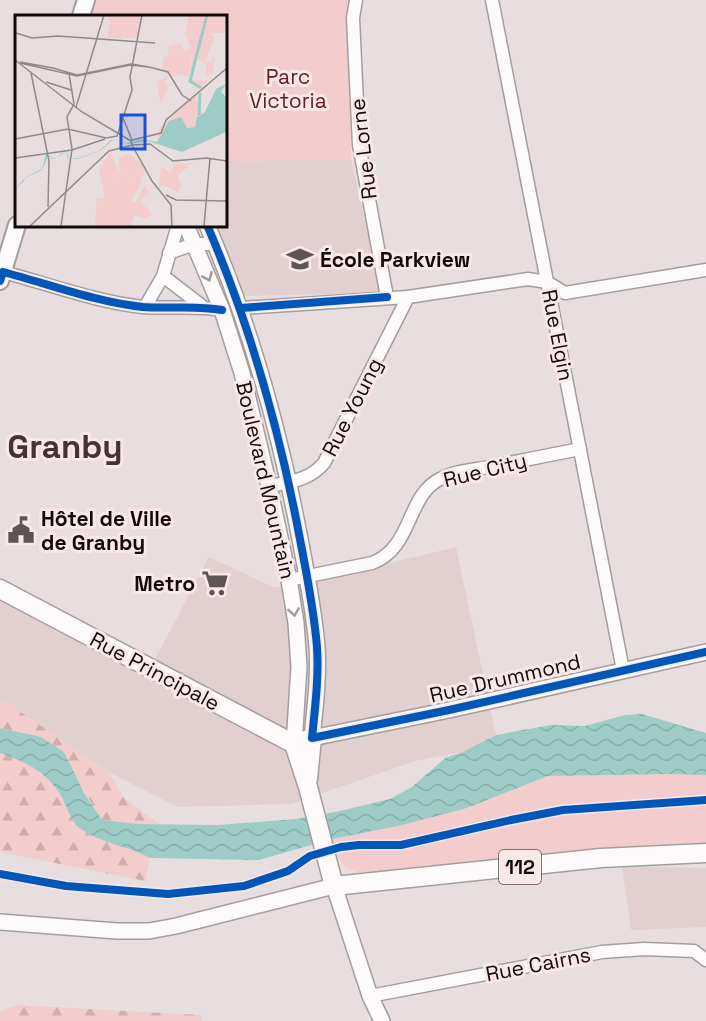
<svg xmlns="http://www.w3.org/2000/svg" width="706" height="1021" font-family="'Space Grotesk',sans-serif">
	<style>
		.built { fill: #e2cfd0 }
		.forest { fill: url(#forest-firs) }
		.park { fill: #f3ccce }
		.water { fill: url(#water-waves) }
		.lines { fill: none; stroke-linecap: round; stroke-linejoin: round }
		.minor-casing { stroke: #a49d9d; stroke-width: 15 }
		.tertiary-casing { stroke: #a49d9d; stroke-width: 18 }
		.secondary-casing { stroke: #a49d9d; stroke-width: 20 }
		.primary-casing { stroke: #a49d9d; stroke-width: 21 }
		.minor { stroke: #fcfafa; stroke-width: 12 }
		.tertiary { stroke: #fcfafa; stroke-width: 15 }
		.secondary { stroke: #fcfafa; stroke-width: 16 }
		.primary { stroke: #fcfafa; stroke-width: 18 }
		.cycleway-casing { stroke: #fae7e8; stroke-width: 11 }
		.cycleway { stroke: #0057b8; stroke-width: 8 }
		.oneway { stroke: #9e9a9a }
		.labels { text-anchor: middle; dominant-baseline: central; stroke-width: 6; stroke-linejoin: round; paint-order: stroke }
		.shield { fill: #fae7e8; stroke: #564c4d; stroke-width: 1.5 }
		.shield-label { font-size: 20px; font-weight: bold; fill: #100a0b }
		.park-label { font-size: 21px; fill: #641c29; stroke: #fae7e8 }
		.street-label { font-size: 21px; fill: #100a0b; stroke: #fae7e8 }
		.poi-label { font-size: 21px; font-weight: bold; fill: #100a0b; stroke: #fae7e8; text-anchor: start }
		.town-label { font-size: 33px; font-weight: bold; fill: #423435; stroke: #fae7e8 }
		.inset-river { fill: none; stroke: #9dccc6; stroke-width: 3 }
		.inset-road { fill: none; stroke: #92898a; stroke-width: 1.5 }
		.view { fill: #1d4ed8; fill-opacity: 0.15; stroke: #1d4ed8; stroke-width: 3 }
		.inset-edge { fill: none; stroke: #100a0b; stroke-width: 3 }
	</style>
	<defs>
		<pattern id="forest-firs" width="22" height="20" patternUnits="userSpaceOnUse" patternTransform="scale(1.5)"><rect width="22" height="20" fill="#f3ccce"/><path d="M5 1l3.5 6h-7zM16 11l3.5 6h-7z" fill="#cfaeb0"/></pattern>
		<pattern id="water-waves" width="16" height="10" patternUnits="userSpaceOnUse" patternTransform="scale(1.5)"><rect width="16" height="10" fill="#9dccc6"/><path d="M0 5q4-4 8 0t8 0" fill="none" stroke="#86aea9"/></pattern>
	</defs>
	<rect width="100%" height="100%" fill="#e9dedf"/>
	<!-- built -->
	<g class="built">
		<path d="M351 159 381 293 242 296 213 225H225V161Z"/>
		<path d="M456 547 496 735 463 752 415 761 291 804 177 807 109 772 6 702 0 701V590L153 663 209 557 273 587 295 586Z"/>
		<path d="M622 867 706 868V927L631 930Z"/>
	</g>
	<!-- forest -->
	<g class="forest">
		<path d="M0 701 6 702 109 772 124 798 161 825 137 824 102 820 85 793 41 737 0 728Z"/>
		<path d="M0 753C25 761 50 774 62 798 67 807 71 821 78 827 101 844 126 845 150 858L145 881 0 852Z"/>
		<path d="M17 1005 201 1015 202 1021H0V1011Z"/>
	</g>
	<!-- park -->
	<g class="park">
		<path d="M87 0H351L349 18 351 159 225 161V16H82Z"/>
		<path d="M670 774 706 775V843L550 853 367 874C341 870 340 862 332 839L398 826 464 809 548 776Z"/>
	</g>
	<!-- water -->
	<path class="water" d="M642 714 706 733V775L670 774 548 776 464 809 398 826 332 839 259 860 150 858C126 845 101 844 78 827 71 821 67 807 62 798 50 774 25 761 0 753V728L41 737 64 752 84 793 102 820 137 824 218 825 296 819 340 811 390 799 412 787 445 758 463 752 496 735 550 725 585 726 625 715Z"/>
	<g class="lines">
		<defs>
			<g id="minor">
				<path d="M356 0 353 18 359 145 387 297"/>
				<path d="M492 0 623 670"/>
				<path d="M169 253 194 244H215"/>
				<path d="M3 272C49 284 96 302 143 307 170 309 196 305 222 310"/>
				<path d="M163 276 202 306"/>
				<path d="M145 307 163 276 178 225"/>
				<path d="M241 308 408 297 528 279 547 282 565 293 706 270"/>
				<path d="M269 486C290 482 310 480 324 463L408 297"/>
				<path d="M289 580 372 563C413 548 406 496 440 479 454 471 473 470 489 467 519 461 550 455 580 449"/>
				<path d="M370 996 602 952 644 949 694 951 706 960"/>
			</g>
			<g id="tertiary">
				<path d="M186 225 222 310 242 373 269 486 289 580 296 623 299 667 294 744"/>
				<path d="M207 225C250 324 279 429 299 534 306 571 314 609 317 647 319 677 315 708 312 738L449 710 706 652"/>
				<path d="M0 922 117 931H149L176 926 334 886 370 996 382 1021"/>
			</g>
			<g id="secondary">
				<path d="M81 16 86 0"/>
				<path d="M0 281 17 225"/>
			</g>
			<g id="primary">
				<path d="M0 589 294 744 312 738 308 779"/>
				<path d="M294 744 308 787 334 886 601 858 706 853"/>
			</g>
		</defs>
		<!-- minor casing -->
		<use href="#minor" class="minor-casing"/>
		<!-- tertiary casing -->
		<use href="#tertiary" class="tertiary-casing"/>
		<!-- secondary casing -->
		<use href="#secondary" class="secondary-casing"/>
		<!-- primary casing -->
		<use href="#primary" class="primary-casing"/>
		<!-- minor -->
		<use href="#minor" class="minor"/>
		<!-- tertiary -->
		<use href="#tertiary" class="tertiary"/>
		<!-- secondary -->
		<use href="#secondary" class="secondary"/>
		<!-- primary -->
		<use href="#primary" class="primary"/>
		<defs>
			<g id="cycleway">
				<path d="M207 225C250 324 279 429 299 534 306 571 314 609 317 647 319 677 315 708 312 738L449 710 706 652"/>
				<path d="M0 281 3 272C49 284 96 302 143 307 170 309 196 305 222 310"/>
				<path d="M241 308 387 297"/>
				<path d="M0 874 66 886 168 894 244 886 288 871 310 856 341 847 359 845H401L511 820 563 810 706 800"/>
			</g>
		</defs>
		<!-- cycleway casing -->
		<use href="#cycleway" class="cycleway-casing"/>
		<!-- cycleway -->
		<use href="#cycleway" class="cycleway"/>
	</g>
	<!-- one-way arrows -->
	<defs><path id="oneway-chevron" d="M-2-3.5L2.5 0L-2 3.5" fill="none" stroke-width="1.6" stroke-linecap="round" stroke-linejoin="round" transform="scale(1.5)"/></defs>
	<g class="oneway">
		<use href="#oneway-chevron" transform="translate(208 277) rotate(66)"/>
		<use href="#oneway-chevron" transform="translate(294 612) rotate(81)"/>
	</g>
	<!-- icons -->
	<defs>
		<symbol id="school-bare" viewBox="-9 -9 18 18"><path d="M0-5L7-2L0 1L-7-2ZM-4 1L0 2.5L4 1V4Q0 6-4 4Z" fill="#5c5455" stroke="#fae7e8" stroke-width="2.5" paint-order="stroke"/></symbol>
		<symbol id="civic-bare" viewBox="-9 -9 18 18"><path d="M-.6-6.5H3V-4.5H.6V-3L4-1V1h2V6H-6V1h2V-1L-.6-3ZM-1.2 2.5V6h2.4V2.5Z" fill="#5c5455" stroke="#fae7e8" stroke-width="2.5" paint-order="stroke"/></symbol>
		<symbol id="supermarket-bare" viewBox="-9 -9 18 18"><path d="M-6-5.5h2.5l.6 2H6L4.5 2H-2.5L-4.4-4H-6ZM-1.5 3.2a1.3 1.3 0 1 0 .1 0ZM3 3.2a1.3 1.3 0 1 0 .1 0Z" fill="#5c5455" stroke="#fae7e8" stroke-width="2.5" paint-order="stroke"/></symbol>
	</defs>
	<g fill-rule="evenodd">
		<use href="#school-bare" x="281" y="240" width="38" height="38"/>
		<use href="#civic-bare" x="2" y="511" width="38" height="38"/>
		<use href="#supermarket-bare" x="196" y="564" width="38" height="38"/>
	</g>
	<g class="labels">
		<!-- shield labels -->
		<rect class="shield" x="499" y="850" width="42" height="34" rx="4.5"/>
		<g class="shield-label">
			<text x="520" y="867">112</text>
		</g>
		<!-- park labels -->
		<g class="park-label">
			<text x="288" y="76">Parc<tspan x="288" dy="24">Victoria</tspan></text>
		</g>
		<!-- street labels -->
		<g class="street-label">
			<text transform="translate(363 149) rotate(-97)">Rue Lorne</text>
			<text transform="translate(558 335) rotate(79)">Rue Elgin</text>
			<text transform="translate(352 407) rotate(-63)">Rue Young</text>
			<text transform="translate(485 470) rotate(-14)">Rue City</text>
			<text transform="translate(266 480) rotate(77)">Boulevard Mountain</text>
			<text transform="translate(155 671) rotate(28)">Rue Principale</text>
			<text transform="translate(505 678) rotate(-13)">Rue Drummond</text>
			<text transform="translate(538 964) rotate(-11)">Rue Cairns</text>
		</g>
		<!-- poi labels -->
		<g class="poi-label">
			<text x="320" y="259">École Parkview</text>
			<text x="41" y="518">Hôtel de Ville<tspan x="41" dy="24">de Granby</tspan></text>
			<text x="195" y="583" text-anchor="end">Metro</text>
		</g>
		<!-- town labels -->
		<g class="town-label">
			<text x="65" y="447">Granby</text>
		</g>
	</g>
	<!-- overview -->
	<g transform="translate(15 15)">
		<rect width="212" height="212" fill="#e9dedf"/>
		<path d="M114 139 128 150 117 165 115 158 110 166 100 167 112 155 104 158V143Z" fill="#f3ccce"/>
		<path d="M174 0H211L210 18H196L199 23 191 45 196 49 200 40 198 58 186 74 182 68H174L178 37 170 19ZM182 43 192 51 190 60 195 62 190 66 176 65ZM96 138 104 158 112 155 100 166H110L116 157 117 166 128 150 130 157 114 189 119 190 130 170 134 177 125 186 137 199 130 204 119 200 116 211H80L82 183H90L84 153ZM178 148 162 161 166 169 163 177 148 170 144 174 146 151 156 158 158 149Z" fill="#f3ccce" fill-rule="evenodd"/>
		<path d="M117 0H127L123 23H108L111 3Z" fill="#f3ccce"/>
		<path d="M92 0H117L111 4 108 23H92L95 6ZM165 28 169 36 178 32 174 62 164 59 157 62 147 54 149 42 154 41 152 32ZM154 60 149 68 153 69 151 79 145 87 142 67ZM180 80 188 98 181 112 172 113 166 104 154 106 150 117 145 121 143 126 142 127 144 114ZM97 137 100 168 127 167 116 186 122 189 113 211H80L82 183H90L84 153Z" fill="#f3ccce"/>
		<path d="M211 69 206 77 211 82V117L167 137 133 126 114 129 98 125 85 136 62 144H53L51 137 39 144 33 141 27 155 10 163 9 166 0 174 11 162 27 154 31 139 40 144 47 138 52 137 54 144 63 143 84 136 96 125 111 128 127 124 142 127 154 106 166 102 172 113 180 112 182 102 190 97 201 74Z" fill="#9dccc6"/>
		<path class="inset-river" d="M186 73 175 66 192 0M184 100 185 78"/>
		<path class="inset-road" d="M1 18 17 23 43 21 140 28M0 45 67 97 116 126M5 47 38 53 62 60 116 49 134 52 115 50 62 61 5 48M134 52 153 57 167 80 176 86M16 58 34 146 33 192M31 67 56 75M61 92 89 0M108 103 117 125 146 118 151 105 212 53M0 124 53 114 91 123 102 121 117 75 115 62 127 0M116 125 117 130 135 129 158 146 192 143M0 143 57 135 90 124M191 143 212 146M151 180 161 185 212 186M15 211 94 136 117 130 137 166 156 190 157 211M46 211 57 134 52 102 59 89 54 59M189 211 195 143"/>
		<path class="view" d="M106 100H130V134H106Z"/>
		<rect width="212" height="212" class="inset-edge"/>
	</g>
</svg>
